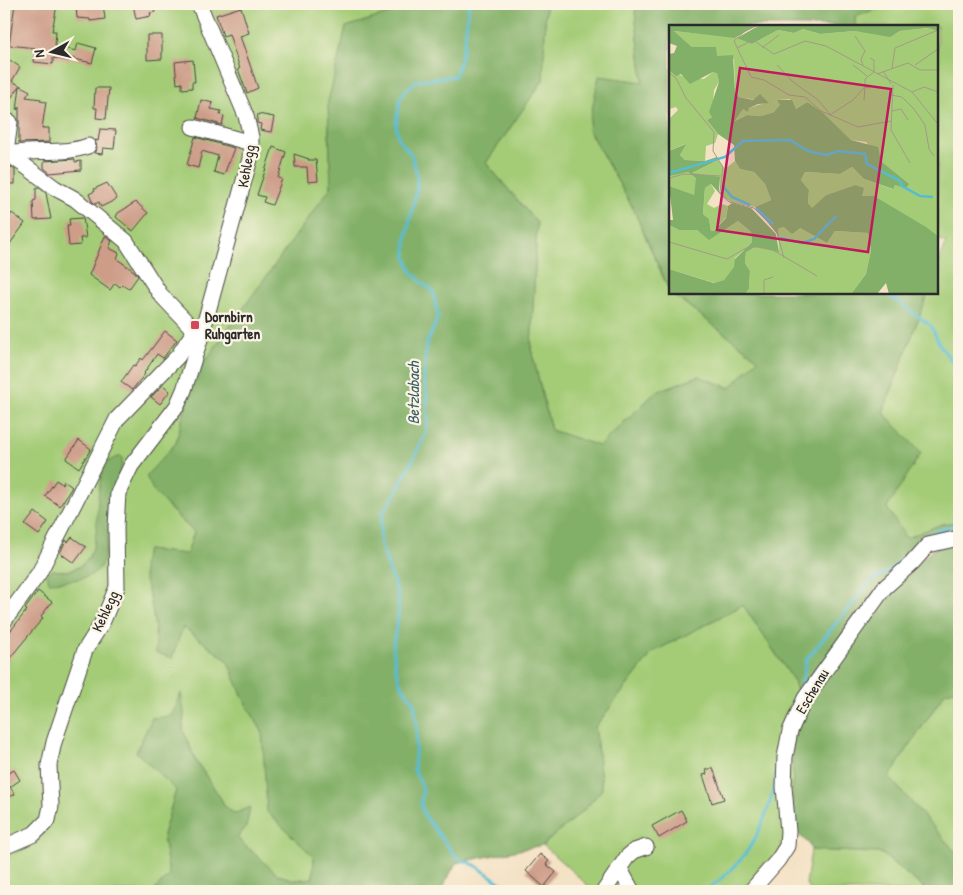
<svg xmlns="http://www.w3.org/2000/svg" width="963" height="895" font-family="'Patrick Hand',sans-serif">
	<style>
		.green { fill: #a4cc77; stroke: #687c51; fill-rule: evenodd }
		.forest { fill: #83b068; stroke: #576e4a }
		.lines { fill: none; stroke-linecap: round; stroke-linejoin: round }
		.stream { stroke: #56bcd4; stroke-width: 3 }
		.building { fill: #cd9d88 }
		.minor-casing { stroke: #494642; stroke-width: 17 }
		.minor { stroke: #fff; stroke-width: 15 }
		.poi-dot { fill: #d1495b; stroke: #fcf5e5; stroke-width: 2 }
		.labels { text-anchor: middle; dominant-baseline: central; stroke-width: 4.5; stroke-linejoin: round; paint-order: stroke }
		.street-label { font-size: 15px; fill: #2b2b2b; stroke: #fcf5e5 }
		.poi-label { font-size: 15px; font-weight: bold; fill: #2b2b2b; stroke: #fcf5e5; text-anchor: start }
		.water-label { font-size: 16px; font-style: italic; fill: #3a5e66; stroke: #fcf5e5 }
		.inset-river { fill: none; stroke: #56bcd4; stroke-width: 2.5 }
		.inset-road { fill: none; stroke: #a49987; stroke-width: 1 }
		.view { fill: #c2185b; fill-opacity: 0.15; stroke: #c2185b; stroke-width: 2.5 }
		.inset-edge { fill: none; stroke: #2b2b2b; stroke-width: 2.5 }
	</style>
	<rect width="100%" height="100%" fill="#fcf5e5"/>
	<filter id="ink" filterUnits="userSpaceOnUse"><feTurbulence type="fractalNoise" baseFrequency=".02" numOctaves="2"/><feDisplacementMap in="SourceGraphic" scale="10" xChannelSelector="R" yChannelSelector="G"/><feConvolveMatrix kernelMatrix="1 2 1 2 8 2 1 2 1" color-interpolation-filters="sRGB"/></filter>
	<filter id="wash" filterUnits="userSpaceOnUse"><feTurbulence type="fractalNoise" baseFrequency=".0096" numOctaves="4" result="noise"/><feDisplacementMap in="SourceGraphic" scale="20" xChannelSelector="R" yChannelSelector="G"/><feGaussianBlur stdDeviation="1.12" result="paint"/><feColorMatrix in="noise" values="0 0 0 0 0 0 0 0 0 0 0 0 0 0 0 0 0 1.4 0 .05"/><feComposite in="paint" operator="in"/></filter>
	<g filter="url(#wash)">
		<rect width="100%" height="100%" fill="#f4e2c5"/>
		<!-- green -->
		<g class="green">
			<path d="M4 4H420L346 27 328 102 331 187 192 379 176 443 147 476C158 499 175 515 194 532L187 555 147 550 144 576 151 601 156 635V653L182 626 227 660 246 704 262 731 265 760 302 843 314 857 313 878 295 880 278 875 237 838 246 827 250 808 234 814 225 807 221 799 196 761 183 730 184 713 180 695 177 706 169 716 176 790 163 835 169 875 154 891H4ZM122 463 114 487 105 553 85 577 53 570C106 579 97 511 101 476Z"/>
			<path d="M546 4H638L635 12 643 83 588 129 633 208 669 291 759 359 730 388 698 376 656 392 599 446 551 430 531 349 537 223 486 163 543 80Z"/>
			<path d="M890 4H959V522L942 524 906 539 887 508 920 453 883 412 928 293 937 292V268L946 243 937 239V26H855V17Z"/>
			<path d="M743 605 794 681 797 691 804 693 792 828 758 891H594L543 845 586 808 602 789 595 727 653 652Z"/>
			<path d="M959 689V856L889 777 945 692Z"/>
			<path d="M811 850 881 853 927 891H811L806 884Z"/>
		</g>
		<!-- forest -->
		<g class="forest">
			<path d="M420 4H546L543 80 486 163 537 223 531 349 551 430 599 446 656 392 698 376 730 388 758 359 671 293H928L883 412 921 453 887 508 906 538 942 524 959 522V536L925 545 804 693 797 691 794 681 743 605 653 652 595 727 602 789 586 808 543 845 456 863 441 891H154L169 875 163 835 176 790 136 752 152 718 169 716 177 706 181 693 184 713 183 730 196 761 221 799 225 807 234 814 250 807 246 827 237 838 278 875 295 880 313 878 314 857 267 812 262 731 246 704 227 660 183 627 172 658 156 653C156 636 154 620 151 603 147 582 138 572 147 550L187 554 194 532 154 492 146 476 176 443 192 379 331 187 328 102 346 27Z"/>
			<path d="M638 4H890L855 17V26H670V292L633 208 588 129 599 76 643 82 635 12Z"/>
			<path d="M117 457H122C123 468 117 477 114 487 109 507 110 552 100 567 90 581 65 581 49 582L47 574 53 570C100 578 96 531 98 499 99 487 101 476 104 464Z"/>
			<path d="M959 542V689L945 692 889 777 959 856V891H928L881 853 811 850 809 844 792 828 793 739 802 714 877 604 933 549Z"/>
		</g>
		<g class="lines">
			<!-- stream -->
			<g class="stream">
				<path d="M469 4C466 30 465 51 455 76L416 81 404 92 400 99 397 117 396 127 399 140 411 154 417 174V187L406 239V257L411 271 422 283 433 291 438 317 426 346 424 382 427 394 428 418 426 433 396 493 382 514 380 541 398 596 399 611 393 645 395 665 401 685 414 702 417 728 414 770 423 788 421 804 424 815 456 857 464 861 475 865 512 891"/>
				<path d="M885 292 931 326 941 347 959 371"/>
				<path d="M802 690V682L806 660 871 581 891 570 925 536 954 525 959 471"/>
				<path d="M706 891C721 879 737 866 748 850 762 828 772 800 777 774"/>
			</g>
		</g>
		<g id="blocks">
			<!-- building -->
			<g class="building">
				<path d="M15 4 38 6V4L57 5 52 31H56L55 46 76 51 78 43 96 48 92 63 70 58 69 61 53 58V64L34 62 35 48 9 45Z"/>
				<path d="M82 4H103L105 19 90 21V19L77 18 76 6Z"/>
				<path d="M133 4H153L155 12 150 13 151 16 136 19Z"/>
				<path d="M241 7 249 33 240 36 258 88 247 93 238 69H240L229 34 223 36 216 15Z"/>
				<path d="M147 35H162V59L147 60Z"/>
				<path d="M8 59 20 67 12 81 30 91 26 97 41 99 40 101 46 102 42 128H49V142L19 143V107L17 110 20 86 4 107V66Z"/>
				<path d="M193 60 195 82H192V88L182 89V83L177 84 175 62Z"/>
				<path d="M95 88H109L106 119 96 118 97 108H94Z"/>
				<path d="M201 100 213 103 211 109 221 111 220 115 224 116 222 125 197 118Z"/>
				<path d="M258 114 274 117 271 132 260 130 261 124 257 123V120Z"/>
				<path d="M100 129 116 130 114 149 103 148 102 154 94 153 97 148 95 140 98 141Z"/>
				<path d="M195 137 234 148 224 175 214 172 218 156 202 151 198 168 187 165Z"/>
				<path d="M273 147 286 152 278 178 282 179 272 205 263 202 265 197 257 195Z"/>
				<path d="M294 154 309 159 308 160H316L318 181 308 182 307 167H295Z"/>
				<path d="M75 159V162L81 161V170L50 173 44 168V161Z"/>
				<path d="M4 167H11L15 170V184H4Z"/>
				<path d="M107 183 117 199 101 207 99 202 95 204 92 201 89 194 95 191 94 189Z"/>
				<path d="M38 187 46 193 51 219 34 220 33 201 36 200V188Z"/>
				<path d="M136 202 148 213 133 231 116 217 118 213Z"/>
				<path d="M12 213 25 223 4 252V224Z"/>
				<path d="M83 218 86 238H80L81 245 69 246 67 225H70L69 219Z"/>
				<path d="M105 236 112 241 109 248 119 253 117 259 134 271 138 276 129 289 122 285 120 287 115 283 110 290 89 275Z"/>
				<path d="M165 331 177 340 163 358 157 354 144 373 145 374 132 390 121 382 133 365 135 366 141 358 143 360Z"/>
				<path d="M163 385 170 391 160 404 151 397Z"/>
				<path d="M79 440 91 449 79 468 66 459Z"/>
				<path d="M56 480 62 484 64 481 72 487 60 506 45 496Z"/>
				<path d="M35 512 48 522 39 535 25 525Z"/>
				<path d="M72 537 86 547 74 563 60 553 66 540 68 542Z"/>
				<path d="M38 591 52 602 41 616 43 618 4 665V639L27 610 25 609Z"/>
				<path d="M713 768 724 799 712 803 703 775 707 774 706 770Z"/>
				<path d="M14 770 20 780 10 787 15 794 4 801V776Z"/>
				<path d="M681 810 687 821 659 838 652 826Z"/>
				<path d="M540 854 549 861 546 864 556 872 544 887 526 871Z"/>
			</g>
		</g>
	</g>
	<g filter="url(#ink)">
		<use href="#blocks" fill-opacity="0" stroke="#494642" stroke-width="1"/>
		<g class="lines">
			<defs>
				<g id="minor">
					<path d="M10 122 7 145 9 154C35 149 63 155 88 146"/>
					<path d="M193 127 251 143"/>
					<path d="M4 156 9 154 55 188 75 199 126 241 160 294 196 332 202 333"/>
					<path d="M4 621 39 573 117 419 178 356 189 339 196 332"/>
					<path d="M4 847 34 834 48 820 51 806 49 765 54 742 85 650 102 623 117 587 116 527 118 493 131 466 177 406 184 390 202 333 250 159 251 137 246 116 199 4"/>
					<path d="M620 869 632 891"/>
					<path d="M604 891 627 857 634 851 646 847"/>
					<path d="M751 891 778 860 787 846 788 831 784 787 785 757 790 731 805 698 884 588 912 563 928 545 959 538"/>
				</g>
			</defs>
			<!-- minor casing -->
			<use href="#minor" class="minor-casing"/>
			<!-- minor -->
			<use href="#minor" class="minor"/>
		</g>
	</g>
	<!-- markers -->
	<rect class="poi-dot" x="190" y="320" width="10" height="10" rx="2.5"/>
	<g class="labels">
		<!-- street labels -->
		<g class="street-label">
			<text transform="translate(246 166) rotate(-80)">Kehlegg</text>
			<text transform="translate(105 611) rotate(-65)">Kehlegg</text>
			<text transform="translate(812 691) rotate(-59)">Eschenau</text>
		</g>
		<!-- poi labels -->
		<g class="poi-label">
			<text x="205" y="316">Dornbirn<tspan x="205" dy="17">Ruhgarten</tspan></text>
		</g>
		<!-- water labels -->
		<g class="water-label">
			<text transform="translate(413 393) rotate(-90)">Betzlabach</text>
		</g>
	</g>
	<!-- overview -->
	<g transform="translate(669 25)">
		<rect width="269" height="269" fill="#f4e2c5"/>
		<path d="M260 3 269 6V211L193 171 186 160 157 170 143 184 139 178 140 165 132 155 136 147 171 149 183 142 195 154 223 164 226 160 239 159 212 136 197 117 182 115 138 77 127 84 121 74 108 75 112 80 105 87 92 91 78 90 66 96 74 84 79 86 80 83 99 77 70 72 66 66 65 34 48 31 43 22H23L5 6 73 13 83 19 109 5 125 8 134 4 151 9 186 6 226 9 231 6ZM0 43 1 46 16 52 35 54 44 47H48L50 57 45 65 43 92 38 95 49 109 46 118 37 121 36 136 16 135 11 130 16 119 0 126V94L9 85 7 82 0 84ZM49 135 56 144 66 136 71 144 85 147 96 159 102 175 86 182 63 178 52 170 51 155 23 148ZM19 147 28 152 25 171 0 161 2 149ZM42 159 46 166 38 179 45 183 53 179 59 181 57 192 45 206H42L40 194 34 189 36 163ZM69 196 82 207 83 217 66 233V242L55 255 46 258 0 244V200L10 205H28L40 214ZM115 202 131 203 158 218 166 206 199 208 202 225 197 249 182 269H76L80 264 81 246 76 238 77 226 86 222 110 226 109 204Z" fill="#a4cc77"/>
		<path d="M0 0H88L66 13 5 6 23 22H47L48 31 64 30 66 67 70 72 84 75 91 69 100 78 89 79 80 83 79 87 74 84 66 96 78 90 92 91 105 87 111 80 108 75H123L127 84 138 77 153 87 182 115 209 122 212 136 240 159 237 163 226 160 224 164 195 154 183 142 171 149 136 147 132 155 140 165 139 178 143 183 157 170 186 160 195 163 193 171H205L257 202 269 211V269H220L217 258 208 269H182L197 249 202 225 199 208 166 206 158 218 131 203 123 209 115 202 109 204 111 221 109 210 86 182 102 175 96 159 85 147 71 144 66 136 65 120 49 109 38 95 43 92 40 87 50 57 48 48 44 47 21 59 12 49 7 51 1 46 0 29 5 28 8 21 0 18ZM91 0H269V6L259 3 231 6 221 12 186 6 151 9 134 4 125 8 109 5 83 19 68 13ZM17 119 11 130 16 135 36 136 48 132 49 135 23 148 51 152 50 166 59 178 42 159 36 163 34 189 40 194 42 206H45L57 193 59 181 63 178 82 183 107 209 110 227 86 222 77 227 76 238 81 246 80 264 76 269H0V244L45 258 55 255 65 242 66 234 83 217 82 207 69 196 40 215 28 205H10L0 200V195H4L0 161 25 170 27 153 19 147 0 151V126Z" fill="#83b068"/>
		<path class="inset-river" d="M0 148 56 132 74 116 121 115 139 126 158 130 169 126 196 129 198 139 231 156 233 161 251 171 264 172M53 160 63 172 81 180M87 183 104 199M111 213 134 218 145 214 167 191"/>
		<path class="inset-road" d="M90 0 76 6 65 16 82 52 95 55 120 70 136 72 152 86 189 102 222 96M186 11 196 26 192 34 194 41M68 23 84 15 105 29 136 16 157 21 243 67 269 99M93 23 110 10M201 33 205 35V47M108 40 124 57 148 74 161 89M184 40 198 51M246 40 269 24M223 43 226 23 269 5M214 46 222 59M0 48 7 53 17 73 45 107 44 126 54 142 51 167 60 177 85 183 101 199 108 208 115 233M208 49 239 38 251 45H269M224 60 222 105 241 138M243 67 255 62 269 67M222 70 233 72 245 84 256 100 260 124 265 131M195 75 196 62 201 63M223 86 232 84 239 95M161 90 184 75 196 62V54L205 47M0 153 15 149 52 151M0 217 58 234 79 222H99L148 251M95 269V255L104 252"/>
		<path class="view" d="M71 43 222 64 199 227 48 205Z"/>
		<rect width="269" height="269" class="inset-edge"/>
	</g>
	<!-- margin -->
	<rect width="963" height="895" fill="none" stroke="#fcf5e5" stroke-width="20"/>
	<!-- north arrow -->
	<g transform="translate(52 52) rotate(262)" stroke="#fcf5e5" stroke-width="4" paint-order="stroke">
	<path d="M0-4L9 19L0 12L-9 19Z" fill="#2b2b2b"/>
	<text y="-8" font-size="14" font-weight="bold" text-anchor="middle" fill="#2b2b2b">N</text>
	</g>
</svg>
